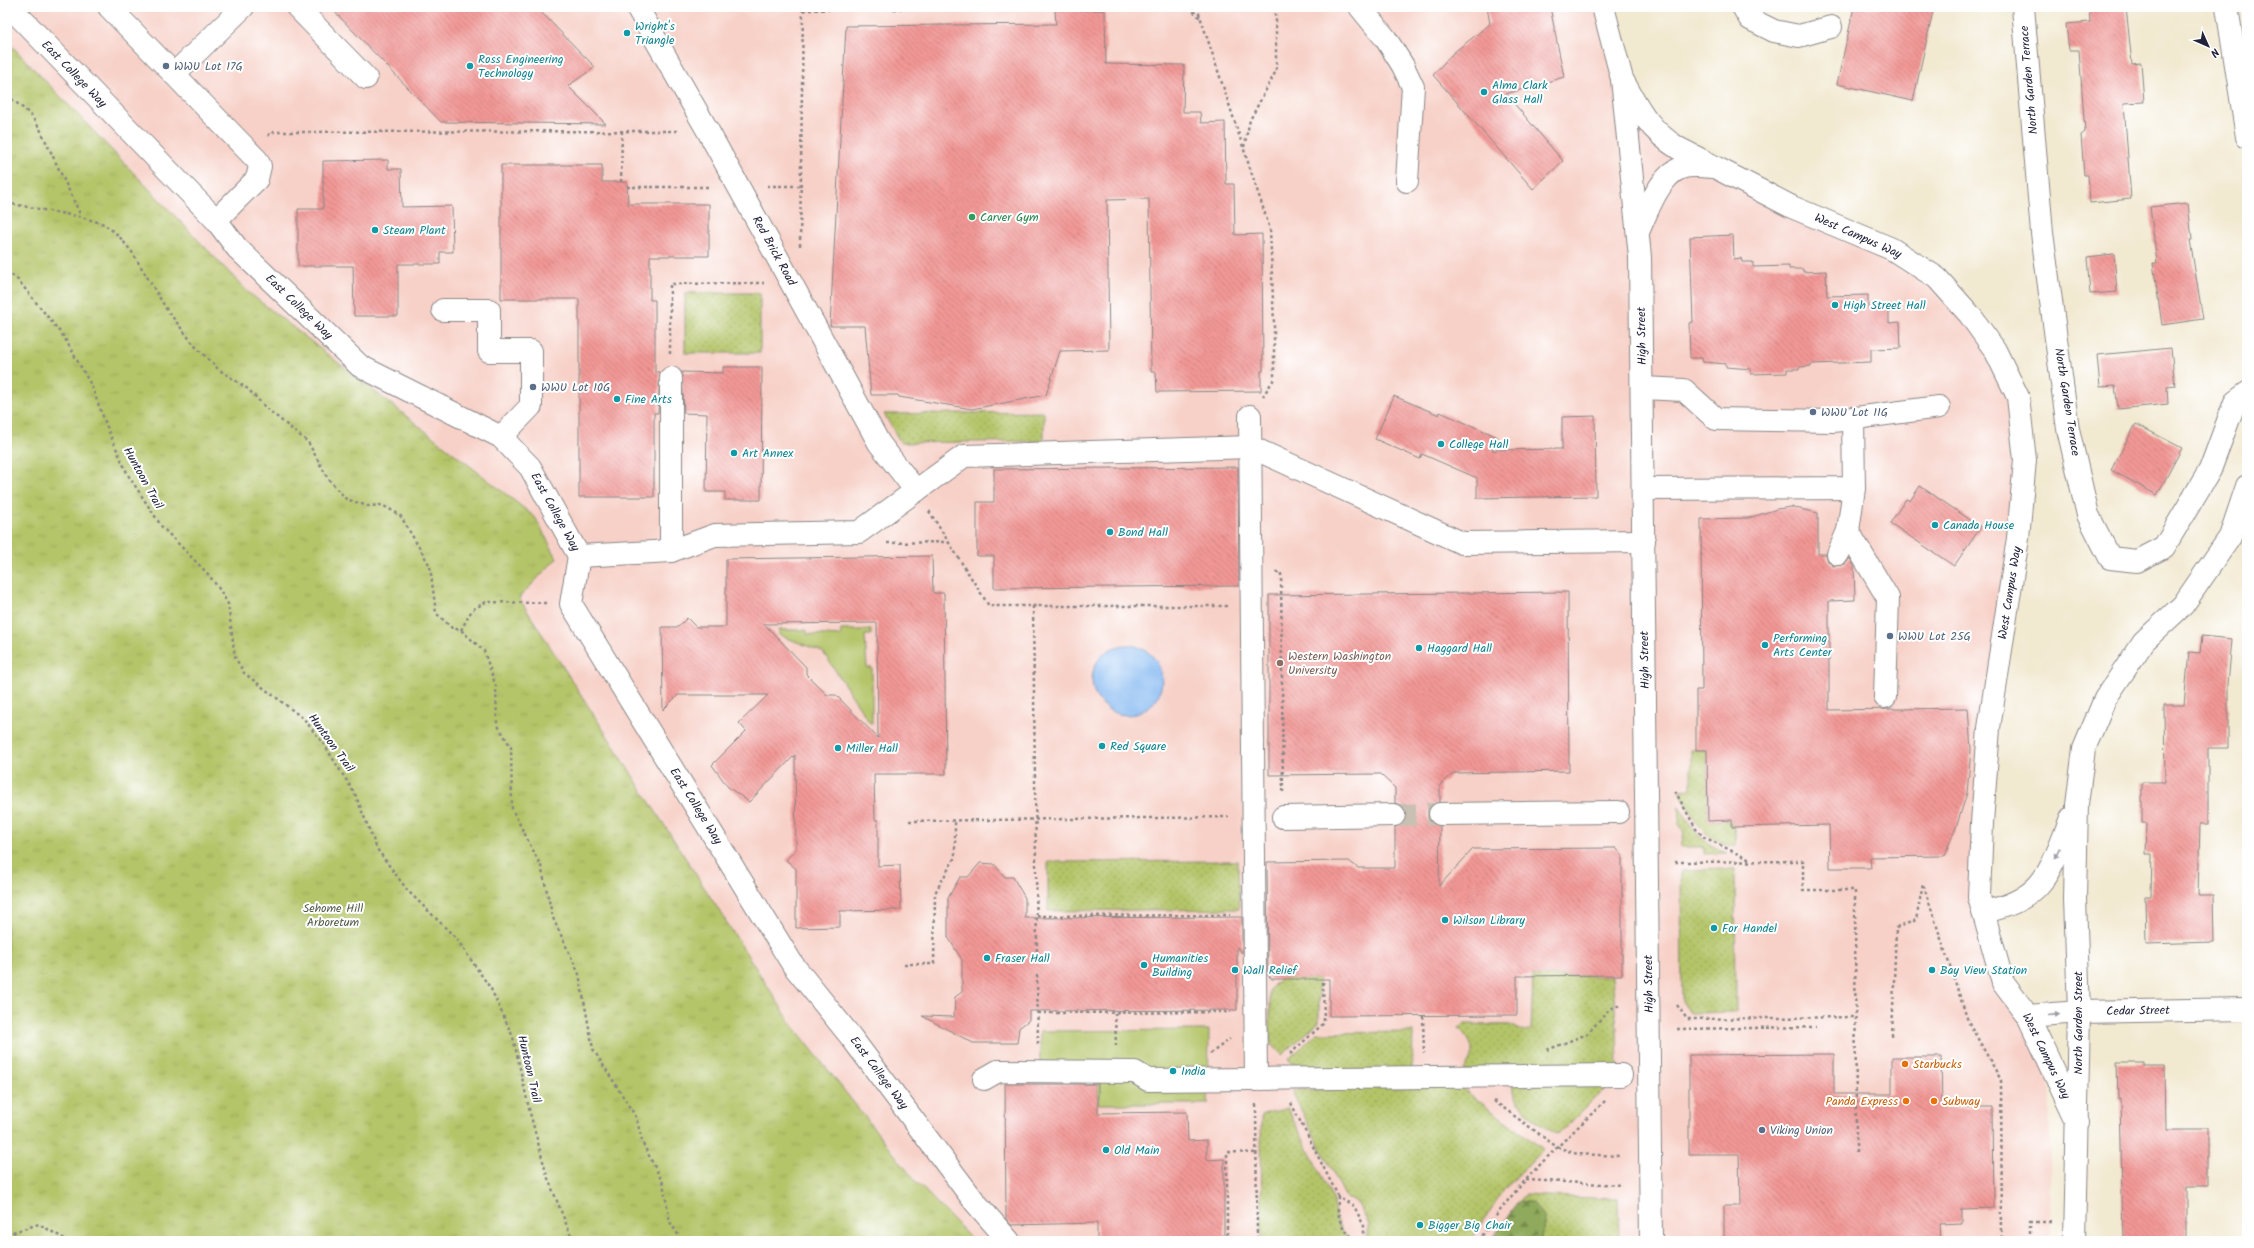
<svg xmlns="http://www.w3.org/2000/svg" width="2254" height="1248" font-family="Kalam,sans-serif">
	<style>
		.built { fill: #f7d1c8 }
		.grass { fill: url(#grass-dots); stroke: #6b7351 }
		.forest { fill: url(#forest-firs); stroke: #58664c }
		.park { fill: url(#park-tufts); stroke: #6b7351 }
		.garden { fill: #b4c467; stroke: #6b7351 }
		.water { fill: #83b8f1; stroke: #526d96 }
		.building { fill: url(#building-back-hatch); fill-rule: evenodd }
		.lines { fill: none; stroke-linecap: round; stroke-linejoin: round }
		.minor-tunnel { stroke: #c8c1b3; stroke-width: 22; stroke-dasharray: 22 11; stroke-linecap: butt }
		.minor-casing { stroke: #8a8686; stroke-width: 24 }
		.path { stroke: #8a8686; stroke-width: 2.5; stroke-dasharray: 3 3; stroke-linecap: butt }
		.minor { stroke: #fff; stroke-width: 22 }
		.oneway { fill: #9c9ca7 }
		.culture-dot { fill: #0f9aa8; stroke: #fff; stroke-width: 1.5 }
		.service-dot { fill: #5c6f8a; stroke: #fff; stroke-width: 1.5 }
		.leisure-dot { fill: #2e9e5b; stroke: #fff; stroke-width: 1.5 }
		.education-dot { fill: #8d6e63; stroke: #fff; stroke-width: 1.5 }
		.food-dot { fill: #e8710a; stroke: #fff; stroke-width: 1.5 }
		.labels { text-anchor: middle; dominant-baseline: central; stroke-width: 4; stroke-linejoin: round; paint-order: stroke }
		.culture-label { font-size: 12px; fill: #0d838f; stroke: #fff; text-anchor: start }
		.service-label { font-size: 12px; fill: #4e5e75; stroke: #fff; text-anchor: start }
		.street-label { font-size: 12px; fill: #22223b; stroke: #fff }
		.leisure-label { font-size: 12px; fill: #27864d; stroke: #fff; text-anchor: start }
		.education-label { font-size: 12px; fill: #785e54; stroke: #fff; text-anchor: start }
		.park-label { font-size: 12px; fill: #555b4a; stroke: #fff }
		.food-label { font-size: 12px; fill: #c56008; stroke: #fff; text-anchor: start }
	</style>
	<defs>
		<pattern id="grass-dots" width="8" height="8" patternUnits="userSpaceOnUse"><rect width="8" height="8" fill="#b4c467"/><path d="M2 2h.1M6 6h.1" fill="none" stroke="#9aa85a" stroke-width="1.8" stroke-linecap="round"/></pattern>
		<pattern id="forest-firs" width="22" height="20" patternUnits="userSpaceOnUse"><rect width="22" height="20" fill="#8faa5c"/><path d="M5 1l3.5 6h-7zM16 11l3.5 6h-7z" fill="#748a4d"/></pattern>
		<pattern id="park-tufts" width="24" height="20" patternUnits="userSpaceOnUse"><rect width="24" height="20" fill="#b4c467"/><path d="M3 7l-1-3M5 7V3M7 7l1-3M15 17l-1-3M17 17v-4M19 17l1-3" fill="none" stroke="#9aa85a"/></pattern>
		<pattern id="building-back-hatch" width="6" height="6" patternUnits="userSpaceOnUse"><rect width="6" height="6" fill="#f29896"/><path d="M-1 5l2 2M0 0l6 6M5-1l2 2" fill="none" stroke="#c47c7c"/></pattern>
	</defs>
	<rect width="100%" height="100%" fill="#fff"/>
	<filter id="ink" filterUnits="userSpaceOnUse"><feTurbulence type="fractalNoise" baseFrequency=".025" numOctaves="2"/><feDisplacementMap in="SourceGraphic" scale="8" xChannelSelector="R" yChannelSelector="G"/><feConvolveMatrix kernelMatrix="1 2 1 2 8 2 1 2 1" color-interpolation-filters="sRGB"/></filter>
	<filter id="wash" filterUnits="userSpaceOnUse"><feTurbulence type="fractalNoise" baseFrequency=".012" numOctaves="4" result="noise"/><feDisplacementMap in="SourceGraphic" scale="16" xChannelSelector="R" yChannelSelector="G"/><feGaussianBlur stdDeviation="0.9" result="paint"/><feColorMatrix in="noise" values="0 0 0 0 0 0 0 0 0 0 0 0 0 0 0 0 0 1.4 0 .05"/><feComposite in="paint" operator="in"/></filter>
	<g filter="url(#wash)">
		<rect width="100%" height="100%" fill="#f2e9d1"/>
		<!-- built -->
		<path class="built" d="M7 7H1603L1645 120 1892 249 1995 350 2025 460 1981 875 2003 983 2049 1035 2051 1241H973L913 1178 791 1023 519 598 557 558 248 292 7 41Z"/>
		<!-- grass -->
		<g class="grass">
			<rect x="685" y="293" width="75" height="60"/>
			<path d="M1044 412V441L901 443 884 414Z"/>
			<path d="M1691 750H1707L1708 821 1732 820V827H1735V847C1701 839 1694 819 1679 790L1691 789Z"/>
			<path d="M1680 806C1693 832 1700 841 1727 853L1704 854V847H1681L1684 833 1679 825Z"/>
			<path d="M1238 861 1239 909 1048 911V862Z"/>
			<path d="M1735 869 1736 1012 1690 1013 1682 1001 1681 870Z"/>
			<path d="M1533 976H1612L1617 1028 1618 1069 1463 1071C1477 1053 1474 1044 1459 1028L1465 1024 1510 1025 1525 1032 1531 1030Z"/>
			<path d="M1280 979H1319V1022L1282 1055 1270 1042V989Z"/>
			<path d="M1413 1032 1412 1070 1309 1071 1296 1067 1288 1060 1317 1033Z"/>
			<path d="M1611 1082 1558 1135C1536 1123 1518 1110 1512 1085Z"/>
			<path d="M1459 1086 1543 1149 1502 1192 1470 1241H1368V1224L1358 1204 1345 1196 1291 1090Z"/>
			<path d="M1287 1107 1334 1201C1334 1217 1338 1231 1351 1241H1262L1261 1115C1271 1110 1278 1113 1287 1107Z"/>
			<path d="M1524 1195 1618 1199 1619 1241H1541L1544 1229 1532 1203 1519 1201Z"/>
		</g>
		<!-- forest -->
		<path class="forest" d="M1519 1201 1532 1203 1544 1217V1229L1541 1241H1491Z"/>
		<!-- park -->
		<path class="park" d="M7 41 248 292 535 517 557 558 519 598 791 1023 913 1178 973 1241H7Z"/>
		<!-- garden -->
		<g class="garden">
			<path d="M779 630H807V634L840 636 841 630H871V635H865L867 668H872V723H870L823 652 779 635Z"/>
			<path d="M1209 1030 1208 1104H1098L1099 1077 1040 1078V1031Z"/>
		</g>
		<!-- water -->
		<circle class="water" cx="1127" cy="680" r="35"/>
		<g id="blocks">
			<!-- building -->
			<g class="building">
				<path d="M330 7H536L595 67 568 86 606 124 441 122Z"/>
				<path d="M1487 7H1550L1564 77 1506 94 1563 161 1533 189 1433 75 1453 53 1490 24Z"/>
				<path d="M1854 7H1934L1913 101 1837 84Z"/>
				<path d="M2089 7H2126L2132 64 2141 63 2144 102 2124 103 2131 199 2090 203 2088 175H2084L2081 135 2085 132 2079 50H2069L2066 24 2090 22Z"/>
				<path d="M1055 10H1105L1106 64 1184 65 1183 112H1200L1201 123 1225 122 1226 184H1234L1235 235 1262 234 1263 371H1261V391L1157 392 1156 372H1151L1149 199 1107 200 1109 350 1060 351 1046 395 972 409 899 397 898 395H871L865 326H830L846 26 1056 24Z"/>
				<path d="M388 160V169H401L402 207 452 206 453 252H440V264H398V316H354L353 266H298V209H323V161Z"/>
				<path d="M501 165H602V182H627L628 204H709V256H650V300H655V372H660L658 413H654V497H579V299H501Z"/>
				<path d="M2188 203 2192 240H2190L2203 319 2162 325 2153 263H2157L2150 207Z"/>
				<path d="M1733 235 1734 259 1741 258 1742 262H1753V267L1789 266V269H1803V272L1826 271 1827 296 1868 295V308H1889V323L1900 322 1901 348 1871 349V362L1811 364V366L1799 367V369H1787V373L1751 374V369L1726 367V364L1703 362 1702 358H1690L1689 323 1693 322 1690 237Z"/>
				<path d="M2114 254 2117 292 2090 294 2087 257Z"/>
				<path d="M2171 348 2175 386 2167 387 2168 404 2118 409 2115 386 2100 387 2097 355Z"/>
				<path d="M723 367H762L761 500H725V492H706L707 414 684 413 682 372 723 373Z"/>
				<path d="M1394 396 1439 415 1440 412 1498 437 1492 450 1562 449V417L1595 416 1596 496 1477 498V478L1422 454 1420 459 1375 439Z"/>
				<path d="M2136 424 2182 448 2157 495 2111 470Z"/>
				<path d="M1238 467 1239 586 994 588V556H977V502H994V469Z"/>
				<path d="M1920 486 1981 527 1954 566 1890 523 1906 499 1910 501Z"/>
				<path d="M1791 507 1818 513V554H1826L1828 561 1833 566 1845 564 1850 558 1854 566 1855 600 1829 601V710L1968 708 1971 750 1967 793 1957 825 1944 856 1870 857 1871 868H1830L1829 825 1732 827V820L1708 821 1707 750H1696V690H1702L1701 519 1749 518 1777 509Z"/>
				<path d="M932 556 933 593H944L946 774H874L875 820H878V866L900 865 901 910 840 911V927L796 928V869L786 860 796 849 795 755 749 802 728 787 712 765 746 731 739 723 768 695H678L663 710 662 627H678L687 618 696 627H726V559ZM877 623 878 738 836 695H827L806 674V667L764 624Z"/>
				<path d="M1568 592 1569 771 1454 773 1440 785V802L1429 808 1428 815 1429 821 1440 826 1439 886 1473 849 1616 848 1622 855V975L1517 976V1015L1329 1016V979H1272L1268 975 1267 862 1349 861 1358 868H1395V827L1401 825 1406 815 1404 808 1395 803V788L1380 774 1269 775V595Z"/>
				<path d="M2202 636 2232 639 2228 685V748H2208V824H2200L2198 895H2213L2214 942 2146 944 2145 897H2151L2152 854H2146L2147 823H2142V782H2165L2164 705H2184L2189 652 2200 653Z"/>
				<path d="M980 863 994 864 1005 877H1013L1025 898V918L1242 917V953L1237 947V1010L1029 1011V1020L1019 1028 1017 1043H973L922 1016 954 1017 955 997 962 992V960L948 937V898L960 877H968Z"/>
				<path d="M1834 1054V1094H1892V1057H1941L1942 1107H1993L1994 1207 1961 1208V1223L1940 1224 1941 1241H1724V1206H1740L1739 1154H1689V1055Z"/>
				<path d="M2117 1063H2145V1066H2165L2166 1130H2208V1187H2187V1241H2123L2120 1098 2118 1099Z"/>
				<path d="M1005 1084H1098V1113L1187 1112 1188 1141 1207 1140V1160L1224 1159V1241H1097V1223L1011 1225 1006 1219Z"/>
			</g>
		</g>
	</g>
	<g filter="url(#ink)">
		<use href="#blocks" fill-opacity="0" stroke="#8a8686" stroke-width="1"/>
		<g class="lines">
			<!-- minor-tunnel -->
			<path class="minor-tunnel" d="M1394 815 1440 814"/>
			<defs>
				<g id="minor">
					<path d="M10 7 216 220 237 248 360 366 501 437 530 467 579 556 571 604 793 965 851 1037 975 1202 1009 1241"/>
					<path d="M109 7 257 160 260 166 257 179 216 220"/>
					<path d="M297 7 366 78"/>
					<path d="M637 7 708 131 879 443 916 491"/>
					<path d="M1360 7 1386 39 1403 66 1413 87 1407 181"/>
					<path d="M1603 7 1622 79 1640 257 1651 1241"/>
					<path d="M1743 7 1750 19 1774 31 1799 36 1831 27"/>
					<path d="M2023 7 2042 233 2068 429 2088 515 2110 558 2137 561 2164 547 2210 470 2235 402 2247 393"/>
					<path d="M2227 7 2247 137"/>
					<path d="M174 74 243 7"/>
					<path d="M1622 79C1638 108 1649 130 1678 148L1792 207 1892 249 1937 278 1970 315 1995 350 2018 397 2025 460 2018 538 1989 728 1982 823 1979 897 2003 983 2028 1016 2078 1123"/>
					<path d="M1638 232C1647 212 1659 176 1681 168 1690 165 1702 166 1712 167"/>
					<path d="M443 310H489V351H531V406L501 437"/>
					<path d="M671 378V551"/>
					<path d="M1643 388 1684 390 1716 419 1833 421 1939 407"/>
					<path d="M1250 416 1256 1080"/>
					<path d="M1854 488 1848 531 1888 598 1885 697"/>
					<path d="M1644 489 1854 488 1853 418"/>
					<path d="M1838 554 1848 531"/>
					<path d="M579 556 671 551 715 535 859 532 964 456 1251 447 1462 543 1644 541"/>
					<path d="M1440 814 1618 812"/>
					<path d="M1283 817 1394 815"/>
					<path d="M1983 912C2045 900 2050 871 2071 818"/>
					<path d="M2028 1016 2079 1012 2247 1009"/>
					<path d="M984 1079 998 1071 1135 1072 1148 1080 1621 1075"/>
					<path d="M2074 1241 2079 1012 2075 899 2077 804 2084 749 2105 699 2144 641 2183 605 2230 537 2247 486"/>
				</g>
			</defs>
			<!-- minor casing -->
			<use href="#minor" class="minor-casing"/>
			<!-- path -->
			<g class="path">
				<path d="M1189 7 1200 18"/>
				<path d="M1197 7 1270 229 1274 324V379L1263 396"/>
				<path d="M803 10 1054 7"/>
				<path d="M7 95 30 114 40 129 81 216"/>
				<path d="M268 136 271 132 680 131"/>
				<path d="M1244 147 1250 120 1276 71V18L1273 7"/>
				<path d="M621 182 622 131"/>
				<path d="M767 186H801"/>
				<path d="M627 187H710"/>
				<path d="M7 203 81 217 104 224 118 235 132 252 167 310 195 346 218 369 248 389 266 408 308 442 327 477 346 499 368 506 382 505 400 515 430 566 436 613 452 628 461 630 484 651 496 687 497 724 511 747 512 809 541 866 553 918 579 974 593 1049 636 1117 643 1144 663 1183 670 1222 682 1241"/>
				<path d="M800 246 803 7"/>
				<path d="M7 271 18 280 64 337 91 385 109 432 128 475 162 527 208 574 220 590 228 604 235 657 244 673 304 719 325 746 355 794 377 849 408 891 456 938 491 989 513 1037 530 1113 547 1176 573 1241"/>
				<path d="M670 354V284L764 283"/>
				<path d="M929 511 989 606H1227"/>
				<path d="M887 543 948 542"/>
				<path d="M1276 572H1281L1283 794"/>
				<path d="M1033 606 1037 955"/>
				<path d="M461 630 472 610 486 602 548 603"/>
				<path d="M1675 791 1696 829 1704 837 1750 860"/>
				<path d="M909 821 1229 817"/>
				<path d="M1675 862 1803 861V890H1855L1856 1152"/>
				<path d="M1037 916 1230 915"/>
				<path d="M904 964H934L935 893 955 857V821"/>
				<path d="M1037 975 1038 1046"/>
				<path d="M1677 1005 1687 1019 1855 1017"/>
				<path d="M1038 1013 1231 1012"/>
				<path d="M1115 1013 1116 1048"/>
				<path d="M1423 1016 1424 1053"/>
				<path d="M1677 1029 1816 1027"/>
				<path d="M1892 1036 1896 928 1916 920 1923 884 1968 1021 2001 1080 2002 1241"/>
				<path d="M1547 1050 1587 1034 1610 1009 1620 1005"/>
				<path d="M1210 1054 1230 1039"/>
				<path d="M1290 1054 1324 1023 1323 979"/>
				<path d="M1494 1101 1557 1147 1577 1154 1621 1156"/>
				<path d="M1291 1103 1338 1196 1354 1206 1364 1226V1241"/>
				<path d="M1256 1104 1257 1241"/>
				<path d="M1526 1180 1622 1185"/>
				<path d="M1338 1196C1337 1217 1339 1229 1358 1241"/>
				<path d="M13 1231 20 1241"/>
				<path d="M7 1234 39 1224 68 1241"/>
				<path d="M1227 1241V1152L1256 1153"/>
				<path d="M1479 1241C1512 1187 1561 1144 1606 1100"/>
				<path d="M2030 1241V1222H2051"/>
			</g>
			<!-- minor -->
			<use href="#minor" class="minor"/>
		</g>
		<!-- one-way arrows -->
		<defs><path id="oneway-solid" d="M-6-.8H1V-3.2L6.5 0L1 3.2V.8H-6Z"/></defs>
		<g class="oneway">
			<use href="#oneway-solid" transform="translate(2057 853) rotate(114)"/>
			<use href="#oneway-solid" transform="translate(2054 1014) rotate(-5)"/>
		</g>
	</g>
	<!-- markers -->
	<g class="culture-dot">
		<circle cx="627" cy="33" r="4"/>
		<circle cx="470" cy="66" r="4"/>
		<circle cx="1484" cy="92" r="4"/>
		<circle cx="375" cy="230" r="4"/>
		<circle cx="1835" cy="305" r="4"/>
		<circle cx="617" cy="399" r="4"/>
		<circle cx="1441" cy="444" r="4"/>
		<circle cx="734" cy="453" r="4"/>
		<circle cx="1935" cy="525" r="4"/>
		<circle cx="1110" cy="532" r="4"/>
		<circle cx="1765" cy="645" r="4"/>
		<circle cx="1419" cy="648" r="4"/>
		<circle cx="1102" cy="746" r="4"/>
		<circle cx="838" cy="748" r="4"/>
		<circle cx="1445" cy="920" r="4"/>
		<circle cx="1714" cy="928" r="4"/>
		<circle cx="987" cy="958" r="4"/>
		<circle cx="1144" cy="965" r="4"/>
		<circle cx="1235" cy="970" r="4"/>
		<circle cx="1932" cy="970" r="4"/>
		<circle cx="1173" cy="1071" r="4"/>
		<circle cx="1106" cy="1150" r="4"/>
		<circle cx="1420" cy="1225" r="4"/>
	</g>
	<g class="service-dot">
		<circle cx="166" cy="66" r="4"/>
		<circle cx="533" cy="387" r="4"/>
		<circle cx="1813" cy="412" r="4"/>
		<circle cx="1890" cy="636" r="4"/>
		<circle cx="1762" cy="1130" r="4"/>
	</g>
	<circle class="leisure-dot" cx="972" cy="217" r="4"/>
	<circle class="education-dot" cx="1280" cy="663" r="4"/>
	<g class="food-dot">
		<circle cx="1905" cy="1064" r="4"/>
		<circle cx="1906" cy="1101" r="4"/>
		<circle cx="1934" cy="1101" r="4"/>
	</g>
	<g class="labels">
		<!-- culture labels -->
		<g class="culture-label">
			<text x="635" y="26">Wright's<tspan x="635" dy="14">Triangle</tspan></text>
			<text x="478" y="59">Ross Engineering<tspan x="478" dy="14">Technology</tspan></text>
			<text x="1492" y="85">Alma Clark<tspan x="1492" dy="14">Glass Hall</tspan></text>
			<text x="383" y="230">Steam Plant</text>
			<text x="1843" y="305">High Street Hall</text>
			<text x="625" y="399">Fine Arts</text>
			<text x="1449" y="444">College Hall</text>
			<text x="742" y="453">Art Annex</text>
			<text x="1943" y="525">Canada House</text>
			<text x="1118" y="532">Bond Hall</text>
			<text x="1773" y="638">Performing<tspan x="1773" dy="14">Arts Center</tspan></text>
			<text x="1427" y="648">Haggard Hall</text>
			<text x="1110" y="746">Red Square</text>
			<text x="846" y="748">Miller Hall</text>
			<text x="1453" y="920">Wilson Library</text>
			<text x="1722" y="928">For Handel</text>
			<text x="995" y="958">Fraser Hall</text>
			<text x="1152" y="958">Humanities<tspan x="1152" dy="14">Building</tspan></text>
			<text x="1243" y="970">Wall Relief</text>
			<text x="1940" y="970">Bay View Station</text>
			<text x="1181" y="1071">India</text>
			<text x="1114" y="1150">Old Main</text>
			<text x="1428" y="1225">Bigger Big Chair</text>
		</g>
		<!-- service labels -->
		<g class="service-label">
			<text x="174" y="66">WWU Lot 17G</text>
			<text x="541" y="387">WWU Lot 10G</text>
			<text x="1821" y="412">WWU Lot 11G</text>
			<text x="1898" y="636">WWU Lot 25G</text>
			<text x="1770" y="1130">Viking Union</text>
		</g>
		<!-- street labels -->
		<g class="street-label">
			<text transform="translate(74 74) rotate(46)">East College Way</text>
			<text transform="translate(2029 80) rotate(-95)">North Garden Terrace</text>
			<text transform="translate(1858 236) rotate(24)">West Campus Way</text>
			<text transform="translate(774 251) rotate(61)">Red Brick Road</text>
			<text transform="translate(299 307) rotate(44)">East College Way</text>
			<text transform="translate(1642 336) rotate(-91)">High Street</text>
			<text transform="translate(2067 402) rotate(81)">North Garden Terrace</text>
			<text transform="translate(143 478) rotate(61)">Huntoon Trail</text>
			<text transform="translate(555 512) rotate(61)">East College Way</text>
			<text transform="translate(2010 593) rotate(-81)">West Campus Way</text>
			<text transform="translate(1645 660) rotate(-91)">High Street</text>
			<text transform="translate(331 743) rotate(54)">Huntoon Trail</text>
			<text transform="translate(696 806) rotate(58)">East College Way</text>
			<text transform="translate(1649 984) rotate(-91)">High Street</text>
			<text transform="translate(2138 1011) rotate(-1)">Cedar Street</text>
			<text transform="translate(2078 1023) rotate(-90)">North Garden Street</text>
			<text transform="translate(2046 1056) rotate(64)">West Campus Way</text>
			<text transform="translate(529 1069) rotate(77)">Huntoon Trail</text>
			<text transform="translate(879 1073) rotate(53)">East College Way</text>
		</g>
		<!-- leisure labels -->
		<g class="leisure-label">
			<text x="980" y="217">Carver Gym</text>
		</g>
		<!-- education labels -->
		<g class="education-label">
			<text x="1288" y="656">Western Washington<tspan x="1288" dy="14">University</tspan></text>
		</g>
		<!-- park labels -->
		<g class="park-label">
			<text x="333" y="908">Sehome Hill<tspan x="333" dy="14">Arboretum</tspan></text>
		</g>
		<!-- food labels -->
		<g class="food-label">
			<text x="1913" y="1064">Starbucks</text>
			<text x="1898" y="1101" text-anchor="end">Panda Express</text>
			<text x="1942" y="1101">Subway</text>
		</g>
	</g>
	<!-- margin -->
	<rect width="2254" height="1248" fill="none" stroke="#fff" stroke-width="24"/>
	<!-- north arrow -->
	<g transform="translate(2208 46) rotate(135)" stroke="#ffffff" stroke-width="3" paint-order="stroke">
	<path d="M0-3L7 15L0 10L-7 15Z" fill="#22223b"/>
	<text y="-6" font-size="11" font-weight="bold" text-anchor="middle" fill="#22223b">N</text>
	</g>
</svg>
